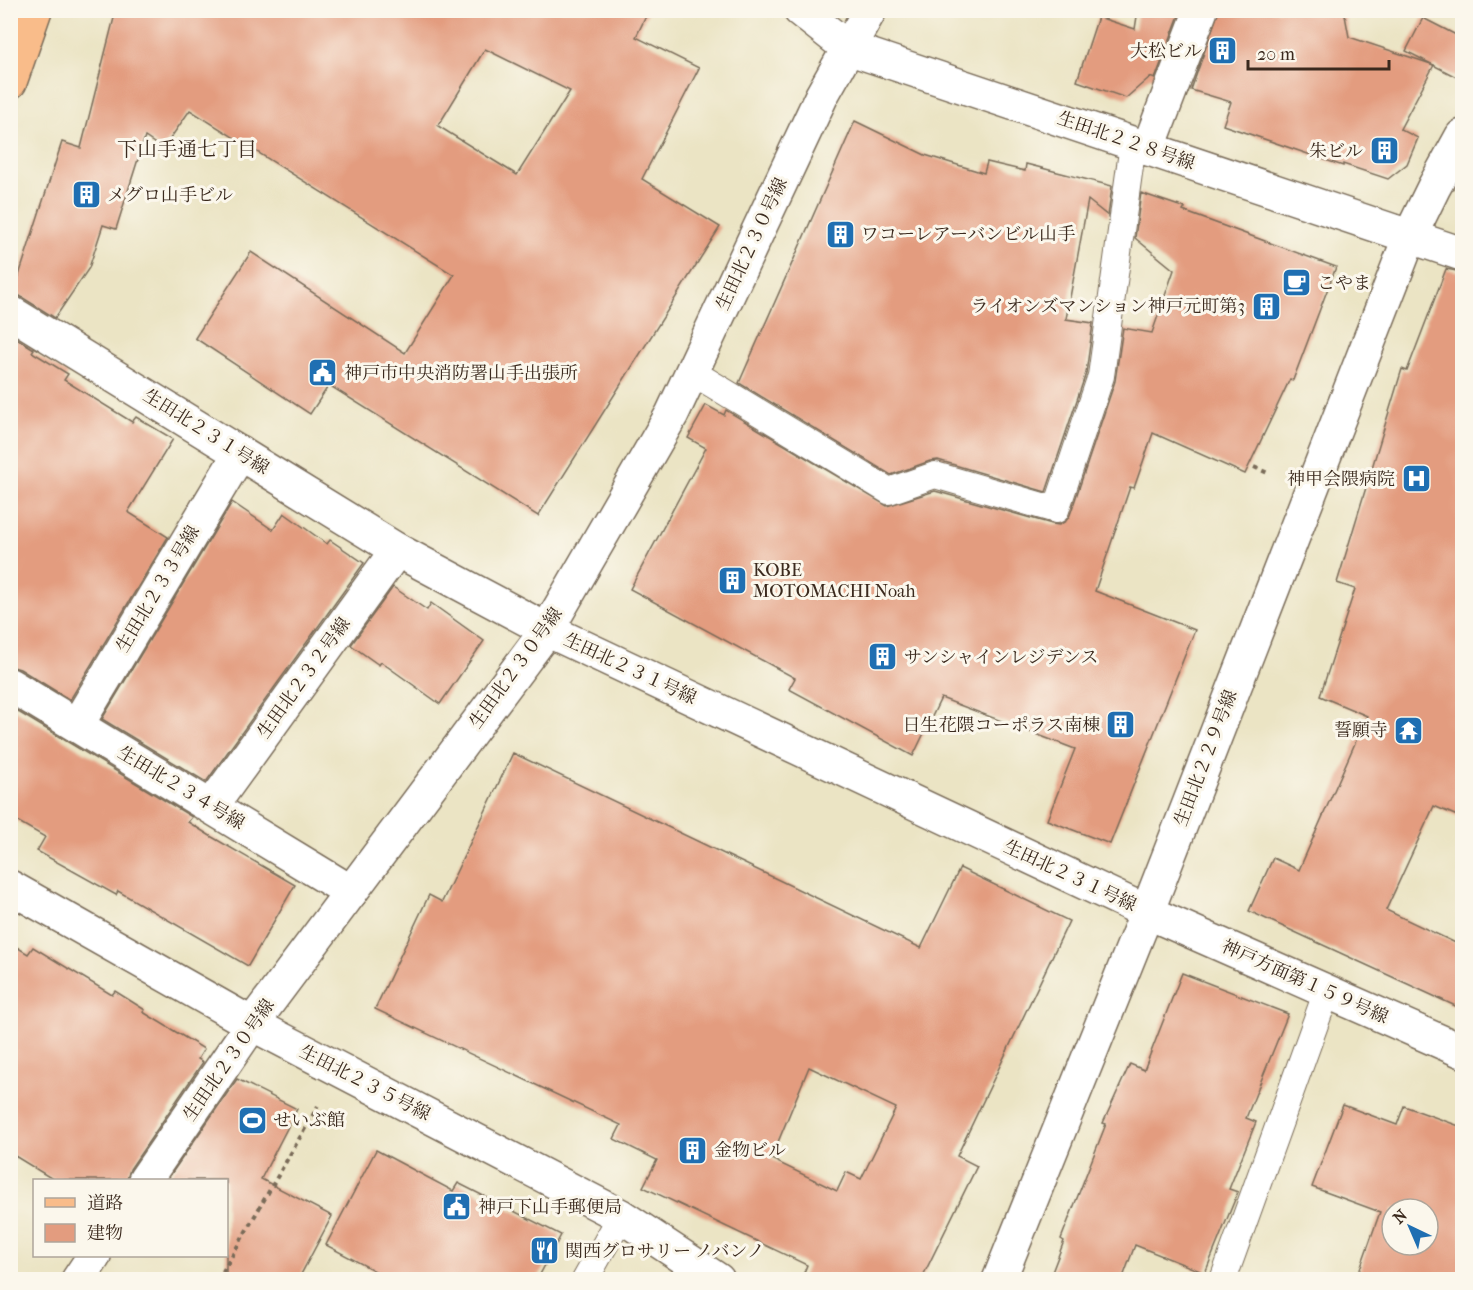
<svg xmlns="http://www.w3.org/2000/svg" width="1473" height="1290" font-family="'IM FELL French Canon','Noto Serif JP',serif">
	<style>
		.building { fill: #e39c7f; fill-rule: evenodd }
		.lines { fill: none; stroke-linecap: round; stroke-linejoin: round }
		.service-casing { stroke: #796b58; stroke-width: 28 }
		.minor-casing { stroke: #796b58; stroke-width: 36 }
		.tertiary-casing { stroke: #796b58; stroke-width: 36 }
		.primary-casing { stroke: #796b58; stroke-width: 36 }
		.path { stroke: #796b58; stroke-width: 4; stroke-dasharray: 4.5 4.5; stroke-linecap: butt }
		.service { stroke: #fff; stroke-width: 26 }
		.minor { stroke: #fff; stroke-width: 33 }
		.tertiary { stroke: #fff; stroke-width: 33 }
		.primary { stroke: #f9bc8a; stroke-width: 33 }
		.labels { text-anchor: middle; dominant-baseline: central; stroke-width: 6; stroke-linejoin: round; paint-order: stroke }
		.poi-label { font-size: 18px; fill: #3b2a1e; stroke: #fbf7ec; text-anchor: start }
		.street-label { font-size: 18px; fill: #3b2a1e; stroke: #fbf7ec }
		.neighbourhood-label { font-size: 20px; fill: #3b2a1e; stroke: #fbf7ec }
	</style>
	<rect width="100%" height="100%" fill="#fbf7ec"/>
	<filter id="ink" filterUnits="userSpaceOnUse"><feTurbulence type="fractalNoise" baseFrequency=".0167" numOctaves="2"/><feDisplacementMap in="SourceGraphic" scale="12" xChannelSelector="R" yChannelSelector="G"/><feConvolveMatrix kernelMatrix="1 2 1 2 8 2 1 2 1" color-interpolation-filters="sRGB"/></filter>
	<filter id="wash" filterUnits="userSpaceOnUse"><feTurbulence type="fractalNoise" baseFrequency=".008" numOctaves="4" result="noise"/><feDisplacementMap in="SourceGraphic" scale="24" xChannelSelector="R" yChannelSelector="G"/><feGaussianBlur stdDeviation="1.35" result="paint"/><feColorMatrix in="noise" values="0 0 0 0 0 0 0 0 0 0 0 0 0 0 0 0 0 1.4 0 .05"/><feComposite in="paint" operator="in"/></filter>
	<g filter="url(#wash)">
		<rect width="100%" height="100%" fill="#ebe4c4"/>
		<g id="blocks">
			<!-- building -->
			<g class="building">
				<path d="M116 10H649L636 37 699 68 642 179 720 227 538 516 329 385 310 414 195 338 251 252 405 353 454 275 190 110 163 149 145 137 116 229 103 225 89 268 55 318 20 296 13 294 62 142 81 148ZM485 49 570 91 517 175 438 126Z"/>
				<path d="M1138 10H1181L1155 79 1150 77 1126 98 1077 81 1098 17 1135 29Z"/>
				<path d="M1219 10H1344L1349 37 1434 65 1400 129 1418 138 1407 164 1388 179 1343 164V166L1223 125 1231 102 1191 90Z"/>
				<path d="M1423 18 1462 38V80L1406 51Z"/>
				<path d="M855 121 925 155 984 173 987 162 1025 171 1026 164 1112 186 1108 216 1088 200 1066 319 1093 323 1086 373 1046 492 938 460 930 461 891 475 739 383Z"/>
				<path d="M1141 193 1185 208 1183 211 1336 267 1293 380 1290 379 1245 474 1153 433 1134 488 1130 487 1095 591 1195 630 1110 844 1047 820 1075 749 941 698 913 756 789 689 795 678 630 589 706 448 688 438 706 405 724 415 726 410 887 506 935 491 1052 524 1059 525 1066 521 1070 515 1115 381 1123 328 1152 333 1174 270 1135 238Z"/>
				<path d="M1446 269 1462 272V818L1434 806 1386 910 1462 946V1009L1249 911 1273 858 1299 870 1367 716 1320 696 1355 589 1337 583 1402 369 1407 371Z"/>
				<path d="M10 334 34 349 32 352 68 374 64 380 132 422 136 417 173 439 128 512 168 537 70 700 20 669 10 666Z"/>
				<path d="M232 502 273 530 284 513 327 544 330 540 364 563 206 782 102 719Z"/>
				<path d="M393 587 427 610 431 603 484 641 440 704 381 662 379 665 351 645Z"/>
				<path d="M10 707 192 817 188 822 212 837 295 885 248 966 118 891 116 895 37 851 45 837 10 817Z"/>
				<path d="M513 753 921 948 960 868 1069 921 957 1156 977 1166 921 1280H801L807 1265 643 1187 657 1160 614 1139 621 1125 375 1009 429 895 442 902ZM809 1067 896 1108 861 1179 846 1172 837 1191 771 1159Z"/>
				<path d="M10 943 28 954 33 947 112 995 115 991 145 1010 143 1012 204 1049 198 1059 203 1062 130 1169 127 1180H54L10 1153Z"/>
				<path d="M1182 973 1288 1014 1246 1118 1256 1122 1229 1189 1238 1192 1205 1273 1135 1245 1122 1280H1049L1064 1241 1061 1239 1106 1124 1103 1123 1130 1064 1144 1070Z"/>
				<path d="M237 1079 297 1109 261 1179 332 1216 298 1280H226V1180H167Z"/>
				<path d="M1343 1105 1397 1125 1404 1106 1462 1127V1280H1356L1380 1212 1312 1187ZM1392 1209H1428V1245H1392Z"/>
				<path d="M376 1150 453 1191 458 1183 561 1235 537 1280H392L326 1245Z"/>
			</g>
		</g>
	</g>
	<g filter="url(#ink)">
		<use href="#blocks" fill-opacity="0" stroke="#796b58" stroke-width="1.5"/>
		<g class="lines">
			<defs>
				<g id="service">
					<path d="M692 372 889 491 935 475 1056 510 1101 376 1133 144"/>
					<path d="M585 1280 621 1216"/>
					<path d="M1223 1280 1327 991"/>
				</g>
				<g id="minor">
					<path d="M800 10 848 48 1462 254"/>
					<path d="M1148 149 1201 10"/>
					<path d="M1410 236 1434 187 1462 136"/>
					<path d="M10 312 397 550 547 630 1147 912 1462 1051"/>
					<path d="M10 685 351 892"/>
					<path d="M77 725 240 453"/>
					<path d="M211 807 397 550"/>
					<path d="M10 887 252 1024 621 1216 718 1280"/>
					<path d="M145 1180 252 1024 547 630 672 414 822 95 870 10"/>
					<path d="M78 1280 94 1256"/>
				</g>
				<path id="tertiary" d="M999 1280 1147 912 1410 236"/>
				<path id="primary" d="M10 82 35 10"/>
			</defs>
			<!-- service casing -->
			<use href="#service" class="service-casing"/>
			<!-- minor casing -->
			<use href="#minor" class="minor-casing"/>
			<!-- tertiary casing -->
			<use href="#tertiary" class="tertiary-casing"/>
			<!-- primary casing -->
			<use href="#primary" class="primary-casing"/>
			<!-- path -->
			<g class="path">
				<path d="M1254 467 1270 474"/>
				<path d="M218 1280 318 1106"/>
			</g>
			<!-- service -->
			<use href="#service" class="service"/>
			<!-- minor -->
			<use href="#minor" class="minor"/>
			<!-- tertiary -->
			<use href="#tertiary" class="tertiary"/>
			<!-- primary -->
			<use href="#primary" class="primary"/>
		</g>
	</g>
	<!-- icons -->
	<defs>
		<symbol id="building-square" viewBox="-11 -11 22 22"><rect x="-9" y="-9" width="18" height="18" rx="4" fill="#1f6fb2" stroke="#fbf7ec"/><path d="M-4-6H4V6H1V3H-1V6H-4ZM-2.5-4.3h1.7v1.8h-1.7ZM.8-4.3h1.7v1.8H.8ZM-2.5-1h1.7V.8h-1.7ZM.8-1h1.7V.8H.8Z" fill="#fff"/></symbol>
		<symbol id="cafe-square" viewBox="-11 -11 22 22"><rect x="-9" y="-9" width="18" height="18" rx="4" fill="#1f6fb2" stroke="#fbf7ec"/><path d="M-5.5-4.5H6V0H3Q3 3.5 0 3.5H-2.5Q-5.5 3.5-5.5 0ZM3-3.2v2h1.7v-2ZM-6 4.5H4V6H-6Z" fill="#fff"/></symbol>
		<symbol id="civic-square" viewBox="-11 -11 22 22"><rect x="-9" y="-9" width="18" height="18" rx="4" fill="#1f6fb2" stroke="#fbf7ec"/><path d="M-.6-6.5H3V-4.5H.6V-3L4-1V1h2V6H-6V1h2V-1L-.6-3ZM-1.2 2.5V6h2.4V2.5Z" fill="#fff"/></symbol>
		<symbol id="hospital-square" viewBox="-11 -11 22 22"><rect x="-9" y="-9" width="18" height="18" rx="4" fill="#1f6fb2" stroke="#fbf7ec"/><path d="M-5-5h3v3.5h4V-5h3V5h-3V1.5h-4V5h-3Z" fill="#fff"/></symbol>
		<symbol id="temple-square" viewBox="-11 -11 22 22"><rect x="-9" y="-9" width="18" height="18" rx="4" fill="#1f6fb2" stroke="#fbf7ec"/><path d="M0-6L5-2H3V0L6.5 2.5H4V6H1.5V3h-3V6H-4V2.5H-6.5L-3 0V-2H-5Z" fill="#fff"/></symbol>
		<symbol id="stadium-square" viewBox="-11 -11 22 22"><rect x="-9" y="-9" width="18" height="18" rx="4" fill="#1f6fb2" stroke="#fbf7ec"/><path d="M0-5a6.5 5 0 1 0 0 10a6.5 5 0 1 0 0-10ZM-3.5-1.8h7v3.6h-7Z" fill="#fff"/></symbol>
		<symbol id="restaurant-square" viewBox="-11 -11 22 22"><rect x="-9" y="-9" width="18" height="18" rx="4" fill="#1f6fb2" stroke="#fbf7ec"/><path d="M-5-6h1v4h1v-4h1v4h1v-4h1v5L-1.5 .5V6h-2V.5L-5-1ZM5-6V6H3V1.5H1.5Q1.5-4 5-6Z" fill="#fff"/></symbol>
	</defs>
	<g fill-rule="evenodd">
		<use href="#building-square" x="1206" y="34" width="33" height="33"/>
		<use href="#building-square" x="1368" y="134" width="33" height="33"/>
		<use href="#building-square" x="70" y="178" width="33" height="33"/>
		<use href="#building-square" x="824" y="218" width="33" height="33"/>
		<use href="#cafe-square" x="1280" y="266" width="33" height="33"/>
		<use href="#building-square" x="1250" y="290" width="33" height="33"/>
		<use href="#civic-square" x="306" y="356" width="33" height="33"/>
		<use href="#hospital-square" x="1400" y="462" width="33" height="33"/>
		<use href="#building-square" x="716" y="564" width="33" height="33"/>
		<use href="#building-square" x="866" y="640" width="33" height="33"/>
		<use href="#building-square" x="1104" y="708" width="33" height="33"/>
		<use href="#temple-square" x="1392" y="714" width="33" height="33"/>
		<use href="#stadium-square" x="236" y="1104" width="33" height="33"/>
		<use href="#building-square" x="676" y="1134" width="33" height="33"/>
		<use href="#civic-square" x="440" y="1190" width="33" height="33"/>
		<use href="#restaurant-square" x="528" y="1234" width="33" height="33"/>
	</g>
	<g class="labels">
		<!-- poi labels -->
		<g class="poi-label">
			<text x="1202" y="51" text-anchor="end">大松ビル</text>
			<text x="1363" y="151" text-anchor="end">朱ビル</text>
			<text x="107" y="195">メグロ山手ビル</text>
			<text x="861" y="234">ワコーレアーバンビル山手</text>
			<text x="1317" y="283">こやま</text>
			<text x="1245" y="306" text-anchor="end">ライオンズマンション神戸元町第3</text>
			<text x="344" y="373">神戸市中央消防署山手出張所</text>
			<text x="1395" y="479" text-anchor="end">神甲会隈病院</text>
			<text x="753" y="570">KOBE<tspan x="753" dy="21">MOTOMACHI Noah</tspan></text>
			<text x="904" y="657">サンシャインレジデンス</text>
			<text x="1100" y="725" text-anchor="end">日生花隈コーポラス南棟</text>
			<text x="1388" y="730" text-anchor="end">誓願寺</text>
			<text x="273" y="1120">せいぶ館</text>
			<text x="714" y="1150">金物ビル</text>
			<text x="478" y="1207">神戸下山手郵便局</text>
			<text x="565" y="1251">関西グロサリー ノバンノ</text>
		</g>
		<!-- street labels -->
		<g class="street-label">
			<text transform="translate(1126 141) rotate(19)">生田北２２８号線</text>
			<text transform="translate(752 244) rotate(-65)">生田北２３０号線</text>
			<text transform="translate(206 432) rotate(32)">生田北２３１号線</text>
			<text transform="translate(158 589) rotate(-59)">生田北２３３号線</text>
			<text transform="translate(516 668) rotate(-54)">生田北２３０号線</text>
			<text transform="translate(630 669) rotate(25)">生田北２３１号線</text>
			<text transform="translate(304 678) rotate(-54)">生田北２３２号線</text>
			<text transform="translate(1206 758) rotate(-69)">生田北２２９号線</text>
			<text transform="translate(181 788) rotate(31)">生田北２３４号線</text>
			<text transform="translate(1070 876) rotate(25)">生田北２３１号線</text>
			<text transform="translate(1305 982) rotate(24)">神戸方面第１５９号線</text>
			<text transform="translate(229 1060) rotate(-55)">生田北２３０号線</text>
			<text transform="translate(365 1083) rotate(27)">生田北２３５号線</text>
		</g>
		<!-- neighbourhood labels -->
		<g class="neighbourhood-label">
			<text x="187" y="149">下山手通七丁目</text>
		</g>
	</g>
	<!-- margin -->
	<rect width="1473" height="1290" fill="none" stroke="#fbf7ec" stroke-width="36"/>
	<!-- legend -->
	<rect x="33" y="1179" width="195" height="78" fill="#fbf7ec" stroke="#aea59a" stroke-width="1.5"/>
	<rect x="45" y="1198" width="30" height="9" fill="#f9bc8a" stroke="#aea59a" stroke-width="1.5"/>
	<text x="87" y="1209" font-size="18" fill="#3b2a1e">道路</text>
	<rect x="45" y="1224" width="30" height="18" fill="#e39c7f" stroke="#aea59a" stroke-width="1.5"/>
	<text x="87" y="1239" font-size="18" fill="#3b2a1e">建物</text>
	<!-- north arrow -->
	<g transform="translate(1410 1227) rotate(316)"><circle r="28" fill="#fbf7ec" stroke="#aea59a" stroke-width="1.5"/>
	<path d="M0-4.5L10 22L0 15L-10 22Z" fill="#1f6fb2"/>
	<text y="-9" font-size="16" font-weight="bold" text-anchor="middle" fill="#3b2a1e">N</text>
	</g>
	<!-- scale -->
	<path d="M1248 60v9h141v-9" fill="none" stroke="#3b2a1e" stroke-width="3"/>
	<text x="1257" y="60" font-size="18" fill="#3b2a1e" stroke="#fbf7ec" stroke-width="4.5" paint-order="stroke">20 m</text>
</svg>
